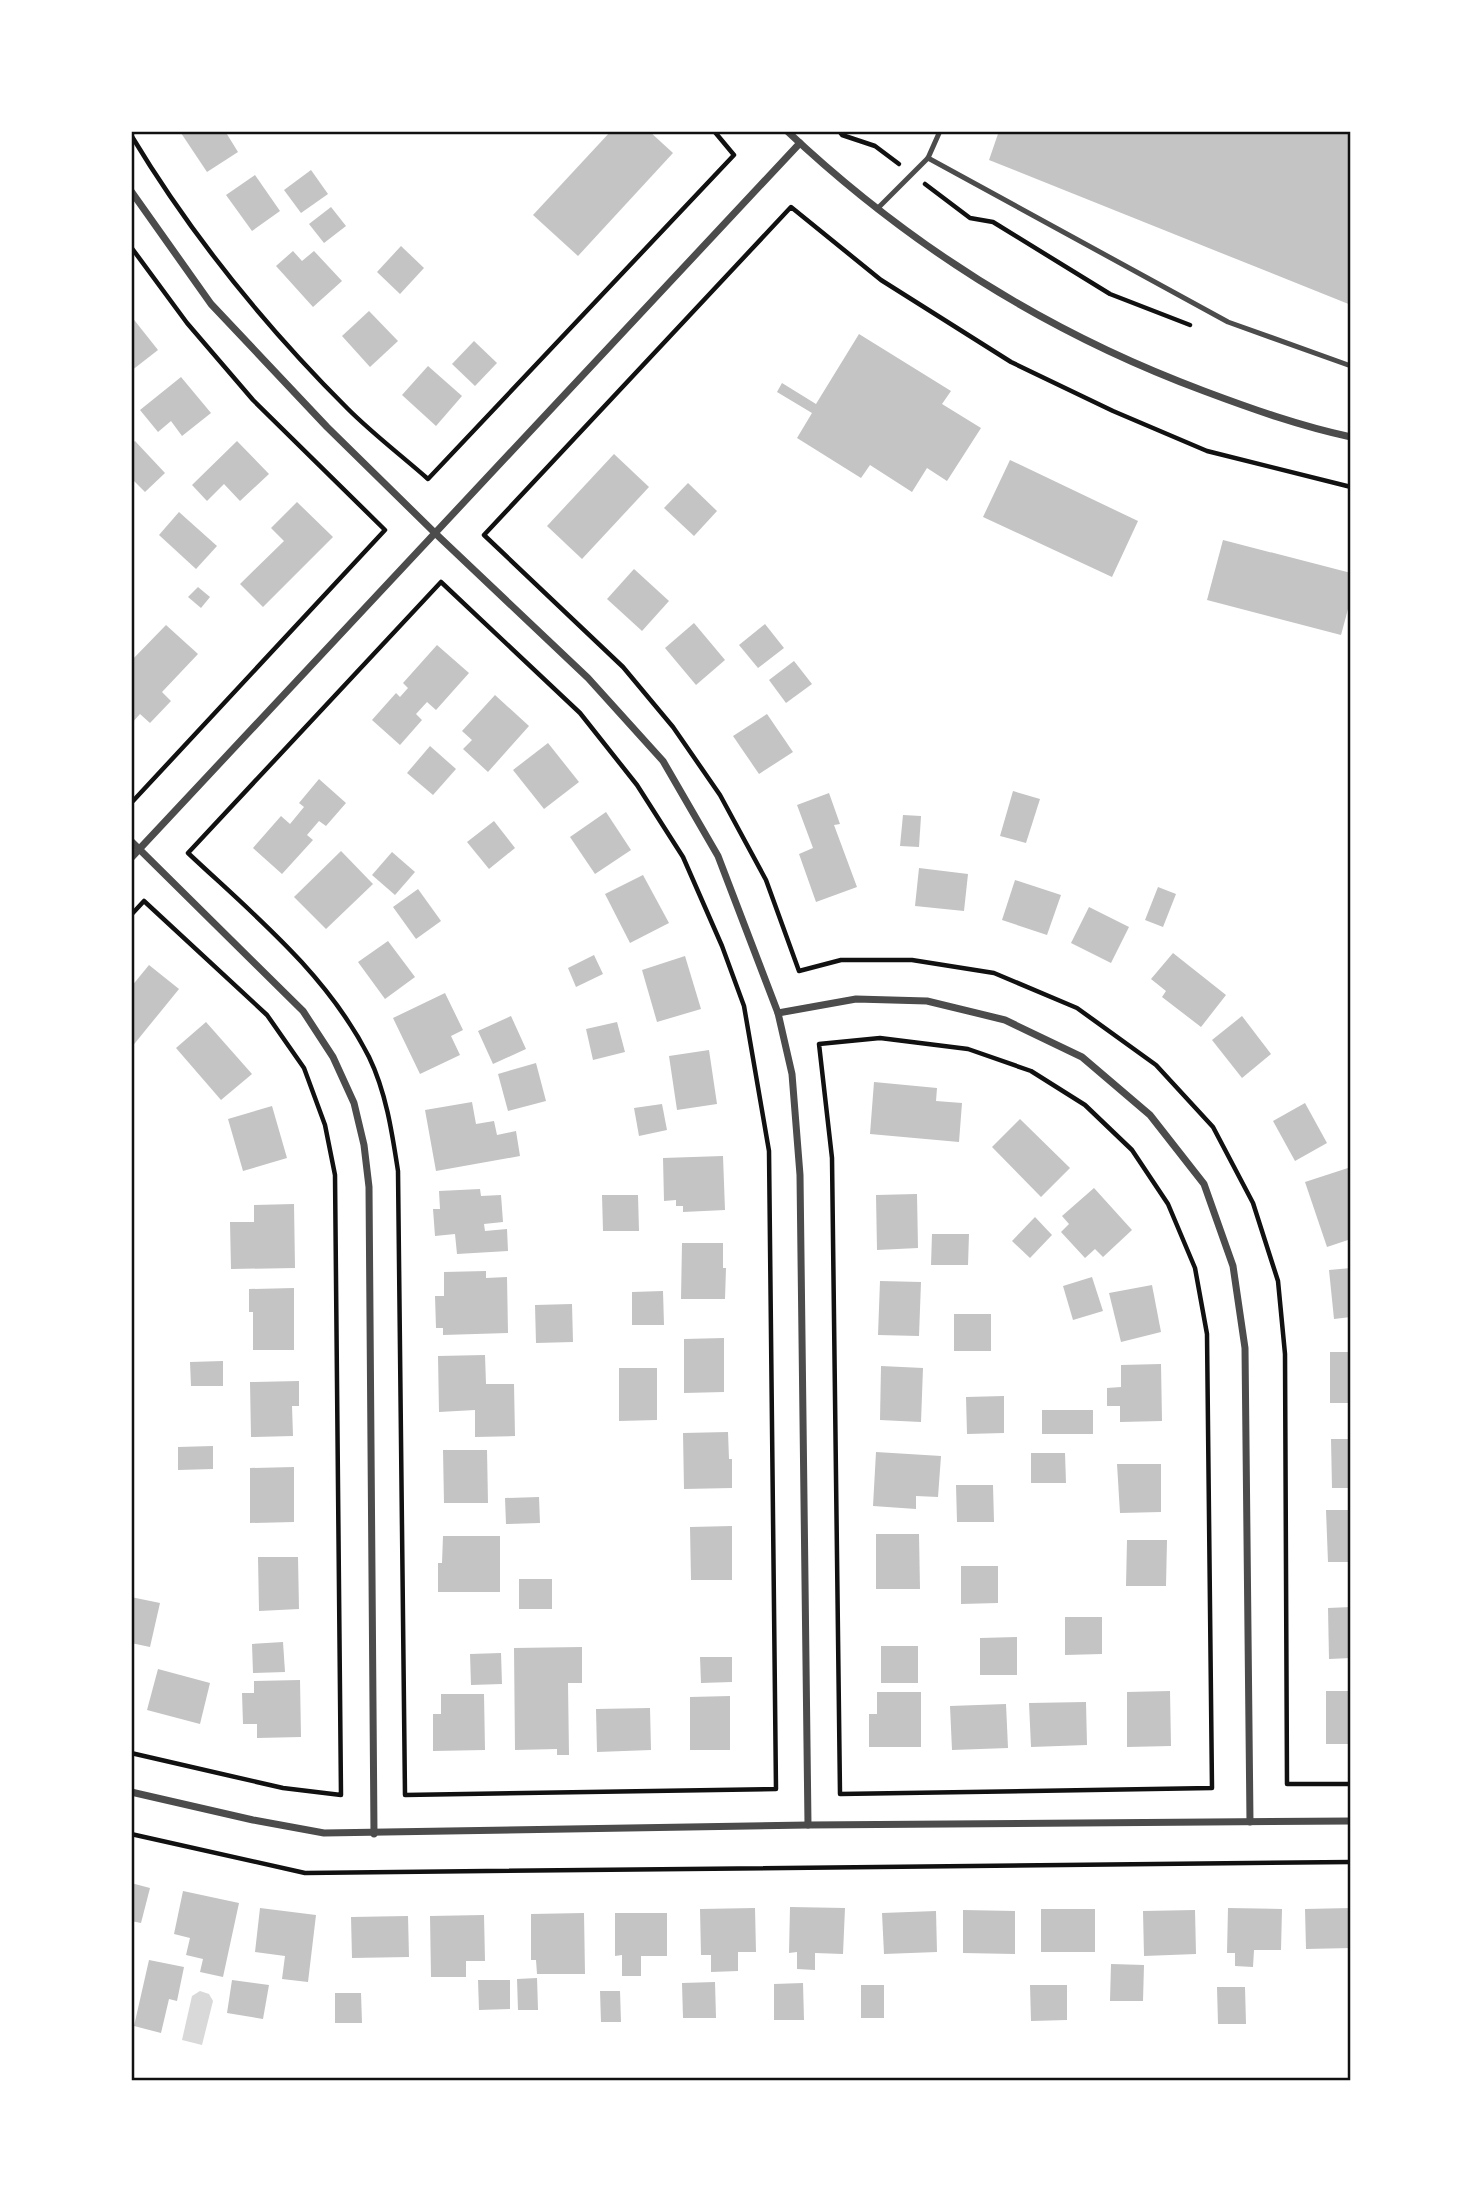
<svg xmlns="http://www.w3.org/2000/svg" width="1482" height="2212" font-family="Montserrat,sans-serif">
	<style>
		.water { fill: #d9d9d9 }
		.building { fill: #c4c4c4 }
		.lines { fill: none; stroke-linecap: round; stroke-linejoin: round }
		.path { stroke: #111; stroke-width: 4.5 }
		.service { stroke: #4c4c4c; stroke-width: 5 }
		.minor { stroke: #4c4c4c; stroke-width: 7 }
		.neatline { fill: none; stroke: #111; stroke-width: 2.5 }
	</style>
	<rect width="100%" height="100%" fill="#fff"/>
	<!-- water -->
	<path class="water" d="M200 1991 209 1994 213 2001 202 2045 182 2040 192 1996Z"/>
	<!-- building -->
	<g class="building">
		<path d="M183 131H225L238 152 207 172 181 133Z"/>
		<path d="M611 131H649L673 153 578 256 533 215Z"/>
		<path d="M999 131H1351V305L989 160Z"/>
		<path d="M311 170 328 194 301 213 284 190Z"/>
		<path d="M255 175 280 211 252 231 226 195Z"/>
		<path d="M331 207 346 226 324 243 309 224Z"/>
		<path d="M401 246 424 268 400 294 377 272Z"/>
		<path d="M293 251 302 261 314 251 342 281 313 307 276 266Z"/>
		<path d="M369 311 398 341 370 367 342 336Z"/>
		<path d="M131 316 158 350 131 371Z"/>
		<path d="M859 334 951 391 942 404 981 428 947 481 927 468 912 492 870 465 861 478 797 438 812 413 777 392 782 383 816 404Z"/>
		<path d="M474 341 497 363 475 386 452 364Z"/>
		<path d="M428 366 462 396 436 426 402 395Z"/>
		<path d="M181 377 211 413 182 436 171 421 158 432 140 410Z"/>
		<path d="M135 441 165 473 145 492 131 478V444Z"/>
		<path d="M237 441 269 474 240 501 224 484 207 501 192 485Z"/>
		<path d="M614 454 649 487 582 559 547 526Z"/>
		<path d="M1010 460 1138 521 1112 577 983 517Z"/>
		<path d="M688 483 717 511 694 536 664 508Z"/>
		<path d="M297 502 333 537 263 607 240 584 284 541 271 528Z"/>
		<path d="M179 512 217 546 196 569 159 535Z"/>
		<path d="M1223 540 1351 573V598L1341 635 1207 600Z"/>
		<path d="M634 569 669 601 642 631 607 599Z"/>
		<path d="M198 587 210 597 201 608 188 597Z"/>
		<path d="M694 623 725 660 696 685 665 648Z"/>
		<path d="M765 624 784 648 758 668 739 645Z"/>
		<path d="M166 625 198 654 162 692 171 701 150 723 140 714 131 724V661Z"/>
		<path d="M437 645 469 673 436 710 427 702 416 714 422 720 400 745 372 720 396 693 400 697 408 688 403 683Z"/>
		<path d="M794 661 812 684 786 703 769 680Z"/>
		<path d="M495 695 529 726 488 772 463 749 472 740 462 731Z"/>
		<path d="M767 714 793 752 759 774 733 736Z"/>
		<path d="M548 743 579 782 544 809 513 770Z"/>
		<path d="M430 746 456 769 433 795 407 773Z"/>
		<path d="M319 779 346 803 326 826 319 821 307 835 313 840 282 874 253 848 281 816 290 824 304 807 299 803Z"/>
		<path d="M1013 791 1040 799 1026 843 1000 836Z"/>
		<path d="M829 793 840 824 834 825 857 887 816 902 799 854 813 848 797 805Z"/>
		<path d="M606 812 631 850 595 874 570 837Z"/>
		<path d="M903 815 921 816 919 847 900 846Z"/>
		<path d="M494 821 515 848 489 869 467 842Z"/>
		<path d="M341 851 373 884 326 929 294 897Z"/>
		<path d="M392 852 415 872 395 895 372 875Z"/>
		<path d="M919 868 968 874 964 911 915 906Z"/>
		<path d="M643 875 669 923 630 943 605 894Z"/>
		<path d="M1015 880 1061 895 1047 935 1002 920Z"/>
		<path d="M1158 887 1176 894 1163 927 1145 920Z"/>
		<path d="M418 889 441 921 416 939 393 907Z"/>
		<path d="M1089 907 1129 927 1111 963 1071 943Z"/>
		<path d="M388 941 415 977 385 999 358 962Z"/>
		<path d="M1173 953 1226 995 1201 1027 1162 997 1166 991 1151 979Z"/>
		<path d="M594 955 603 974 576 987 568 968Z"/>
		<path d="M685 956 701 1009 657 1022 642 970Z"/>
		<path d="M149 965 179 989 131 1048V987Z"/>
		<path d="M445 993 463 1030 451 1036 460 1055 420 1074 393 1018Z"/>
		<path d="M511 1016 526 1049 493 1064 478 1031Z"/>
		<path d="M1242 1016 1271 1054 1242 1078 1212 1040Z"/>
		<path d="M206 1022 252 1074 221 1100 176 1048Z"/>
		<path d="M617 1022 625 1052 593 1060 586 1029Z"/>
		<path d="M709 1050 717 1104 677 1110 669 1056Z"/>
		<path d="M536 1063 546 1101 508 1111 498 1074Z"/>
		<path d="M874 1082 937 1088 936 1101 962 1103 959 1142 870 1134Z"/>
		<path d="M472 1102 476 1124 494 1121 497 1135 516 1131 520 1156 436 1171 425 1110Z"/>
		<path d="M1305 1103 1327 1143 1295 1161 1273 1121Z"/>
		<path d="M662 1104 667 1130 639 1136 634 1108Z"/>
		<path d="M272 1106 287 1158 243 1171 228 1119Z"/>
		<path d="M1020 1119 1070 1168 1041 1197 992 1147Z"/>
		<path d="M723 1156 725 1210 683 1212V1206H676V1200L664 1201 663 1158Z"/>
		<path d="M1351 1167V1239L1327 1247 1305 1182Z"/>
		<path d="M1094 1188 1132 1230 1103 1257 1095 1249 1085 1258 1061 1232 1069 1224 1062 1216Z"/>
		<path d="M480 1189 481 1196 501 1195 503 1222 484 1224 485 1231 507 1229 508 1251 457 1254 455 1234 435 1236 433 1209H440L439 1191Z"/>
		<path d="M917 1194 918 1248 877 1250 876 1195Z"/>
		<path d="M602 1195H638L639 1231H603Z"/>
		<path d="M294 1204 295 1268 231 1269 230 1222H254V1205Z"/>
		<path d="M1035 1217 1052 1235 1030 1258 1012 1241Z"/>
		<path d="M932 1234H969L968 1265H931Z"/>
		<path d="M682 1243H723V1268H726L725 1299H681Z"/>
		<path d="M1351 1268V1317L1334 1319 1329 1270Z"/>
		<path d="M486 1271V1278L507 1277 508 1333 443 1335V1328H436L435 1296H444V1272Z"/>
		<path d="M1092 1277 1103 1311 1073 1320 1063 1286Z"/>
		<path d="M880 1281 921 1282 919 1336 878 1335Z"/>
		<path d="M1152 1285 1161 1332 1121 1342 1109 1293Z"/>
		<path d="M294 1288V1350H253V1312H249V1289Z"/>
		<path d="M663 1291 664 1325H632V1292Z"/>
		<path d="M572 1304 573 1342 536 1343 535 1305Z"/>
		<rect x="954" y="1314" width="37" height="37"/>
		<path d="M724 1338V1392L684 1393V1339Z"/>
		<rect x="1330" y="1352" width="21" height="51"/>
		<path d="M485 1355 486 1384H514L515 1436 475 1437V1410L439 1412 438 1356Z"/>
		<path d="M223 1361V1386H191L190 1362Z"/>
		<path d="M1161 1364 1162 1421 1120 1422V1406H1107V1388L1121 1387V1365Z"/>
		<path d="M881 1366 923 1368 921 1422 880 1420Z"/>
		<path d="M619 1368H657V1420L619 1421Z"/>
		<path d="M299 1381V1406H292L293 1436 251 1437 250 1382Z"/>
		<path d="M1004 1396V1433L967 1434 966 1397Z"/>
		<rect x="1042" y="1410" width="51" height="24"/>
		<path d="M728 1432 729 1459H732V1488L684 1489 683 1433Z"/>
		<path d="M1331 1439H1351V1488H1332Z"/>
		<path d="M213 1446V1469L178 1470V1447Z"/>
		<path d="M443 1450H487L488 1503H444Z"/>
		<path d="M876 1452 941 1456 938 1497 916 1496V1509L873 1506Z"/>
		<path d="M1031 1453H1065L1066 1483H1031Z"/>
		<path d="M1117 1464H1161V1512L1120 1513Z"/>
		<path d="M294 1467V1522L250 1523V1468Z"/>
		<path d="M956 1485H993L994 1522H957Z"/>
		<path d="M539 1497 540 1523 506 1524 505 1498Z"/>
		<path d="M1326 1510H1351V1562H1328Z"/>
		<path d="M732 1526V1580H691L690 1527Z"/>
		<path d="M876 1534H919L920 1589H876Z"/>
		<path d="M443 1536H500V1592H438V1563H442Z"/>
		<path d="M1127 1540H1167L1166 1586H1126Z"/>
		<path d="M258 1557H298L299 1609 259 1611Z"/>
		<path d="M961 1566H998V1603L961 1604Z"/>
		<rect x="519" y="1579" width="33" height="30"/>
		<path d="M131 1597 160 1603 150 1647 131 1643Z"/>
		<path d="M1351 1607V1658L1329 1659 1328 1608Z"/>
		<path d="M1065 1617H1102V1654L1065 1655Z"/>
		<path d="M1017 1637V1675H980V1638Z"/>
		<path d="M283 1642 285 1672 253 1673 252 1644Z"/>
		<rect x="881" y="1646" width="37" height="37"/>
		<path d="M582 1647V1683H568L569 1755H557V1749L515 1750 514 1648Z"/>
		<path d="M501 1653 502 1684 471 1685 470 1654Z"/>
		<path d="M700 1657H732V1682L701 1683Z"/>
		<path d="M158 1669 210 1683 200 1724 147 1710Z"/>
		<path d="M300 1680 301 1737 257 1738V1724H243L242 1693H254V1681Z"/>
		<path d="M1170 1691 1171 1746 1127 1747V1692Z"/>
		<rect x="1326" y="1691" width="25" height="53"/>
		<path d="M877 1692H921V1747H869V1714H877Z"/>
		<path d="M441 1694H484L485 1750 433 1751V1714H441Z"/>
		<path d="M730 1696V1750H690V1697Z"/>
		<path d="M1086 1702 1087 1745 1031 1747 1029 1703Z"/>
		<path d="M1006 1704 1008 1748 952 1750 950 1706Z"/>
		<path d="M650 1708 651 1750 597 1752 596 1709Z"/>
		<path d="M131 1883 150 1888 141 1923 131 1921Z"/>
		<path d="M183 1891 239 1903 223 1977 200 1972 203 1959 186 1955 190 1938 174 1934Z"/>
		<path d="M790 1907 845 1908 843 1954 815 1953V1970L797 1969V1952L789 1953Z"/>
		<path d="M260 1908 316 1915 308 1982 282 1979 285 1956 255 1952Z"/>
		<path d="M755 1908 756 1952H738V1971L711 1972V1955H701L700 1909Z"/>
		<path d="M1228 1908 1282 1909 1281 1950H1254L1253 1967 1235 1966V1953H1227Z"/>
		<path d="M1351 1908V1948L1306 1949 1305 1909Z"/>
		<rect x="1041" y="1909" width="54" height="43"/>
		<path d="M963 1910 1015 1911V1954L963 1953Z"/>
		<path d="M1195 1910 1196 1954 1144 1956 1143 1911Z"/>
		<path d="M936 1911 937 1952 884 1954 882 1913Z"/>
		<path d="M584 1913 585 1974H537L536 1960H531V1914Z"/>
		<path d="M615 1913H667V1956H641V1976H622V1955L615 1956Z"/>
		<path d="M484 1915 485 1961H466V1977H431L430 1916Z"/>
		<path d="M408 1916 409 1957 352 1958 351 1917Z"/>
		<path d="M149 1960 184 1967 177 2001 169 1999 161 2033 134 2026Z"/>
		<path d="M1111 1964 1144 1965 1143 2001H1110Z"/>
		<path d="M537 1978 538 2010H518L517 1979Z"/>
		<path d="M232 1980 269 1985 263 2019 227 2013Z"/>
		<path d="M478 1980H510V2009L479 2010Z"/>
		<path d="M715 1982 716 2018H683L682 1983Z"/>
		<path d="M803 1983 804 2020H774V1984Z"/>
		<rect x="861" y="1985" width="23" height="33"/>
		<path d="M1030 1985H1067V2020L1031 2021Z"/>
		<path d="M1217 1987H1245L1246 2024H1218Z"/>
		<path d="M600 1991H620L621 2022H601Z"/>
		<path d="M335 1993H361L362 2023H335Z"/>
	</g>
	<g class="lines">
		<!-- path -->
		<g class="path">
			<path d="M839 131 842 135 875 146 899 164"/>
			<path d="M131 135C191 235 266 327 348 409 373 434 402 456 428 479L734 155 714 131"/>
			<path d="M925 184 970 218 993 222 1110 294 1190 325"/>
			<path d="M131 247 187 323 253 400 385 530 133 801 131 799"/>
			<path d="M1351 487 1207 451 1113 411 1011 362 881 280 791 207 484 535 623 667 673 727 720 795 766 880 799 971 841 960H912L994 973 1077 1008 1156 1065 1213 1127 1253 1203 1278 1281 1285 1354 1287 1784H1351"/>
			<path d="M441 582 580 713 637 785 683 857 722 946 744 1006 769 1151 776 1789 405 1795 398 1171C392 1132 386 1092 369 1057 327 974 254 915 188 853Z"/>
			<path d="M131 915 144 901 267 1015 304 1068 325 1125 335 1175 341 1795 283 1788 131 1753"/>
			<path d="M880 1038 968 1049 1031 1071 1085 1105 1132 1150 1168 1204 1195 1268 1207 1334 1212 1788 840 1794 832 1158 819 1044Z"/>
			<path d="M131 1834 305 1873 1351 1862"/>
		</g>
		<!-- service -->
		<g class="service">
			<path d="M940 131 928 158 1228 322 1351 366"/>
			<path d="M877 209 928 158"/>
		</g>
		<!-- minor -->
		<g class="minor">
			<path d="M787 131C908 245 1048 333 1204 391 1252 409 1300 426 1351 437"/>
			<path d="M131 191 211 304 327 427 436 534 588 678 663 761 718 856 778 1013 792 1074 800 1175 808 1825"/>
			<path d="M131 841 303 1011 333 1057 354 1103 364 1145 369 1187 374 1834"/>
			<path d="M131 858 800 143"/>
			<path d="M778 1013 856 999 927 1001 1005 1020 1082 1057 1150 1115 1204 1184 1233 1266 1245 1348 1250 1822"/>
			<path d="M131 1792 253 1820 324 1833 808 1825 1351 1821"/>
		</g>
	</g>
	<!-- border -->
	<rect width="1482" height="2212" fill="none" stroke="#ffffff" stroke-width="266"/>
	<rect x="133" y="133" width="1216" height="1946" class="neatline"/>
</svg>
